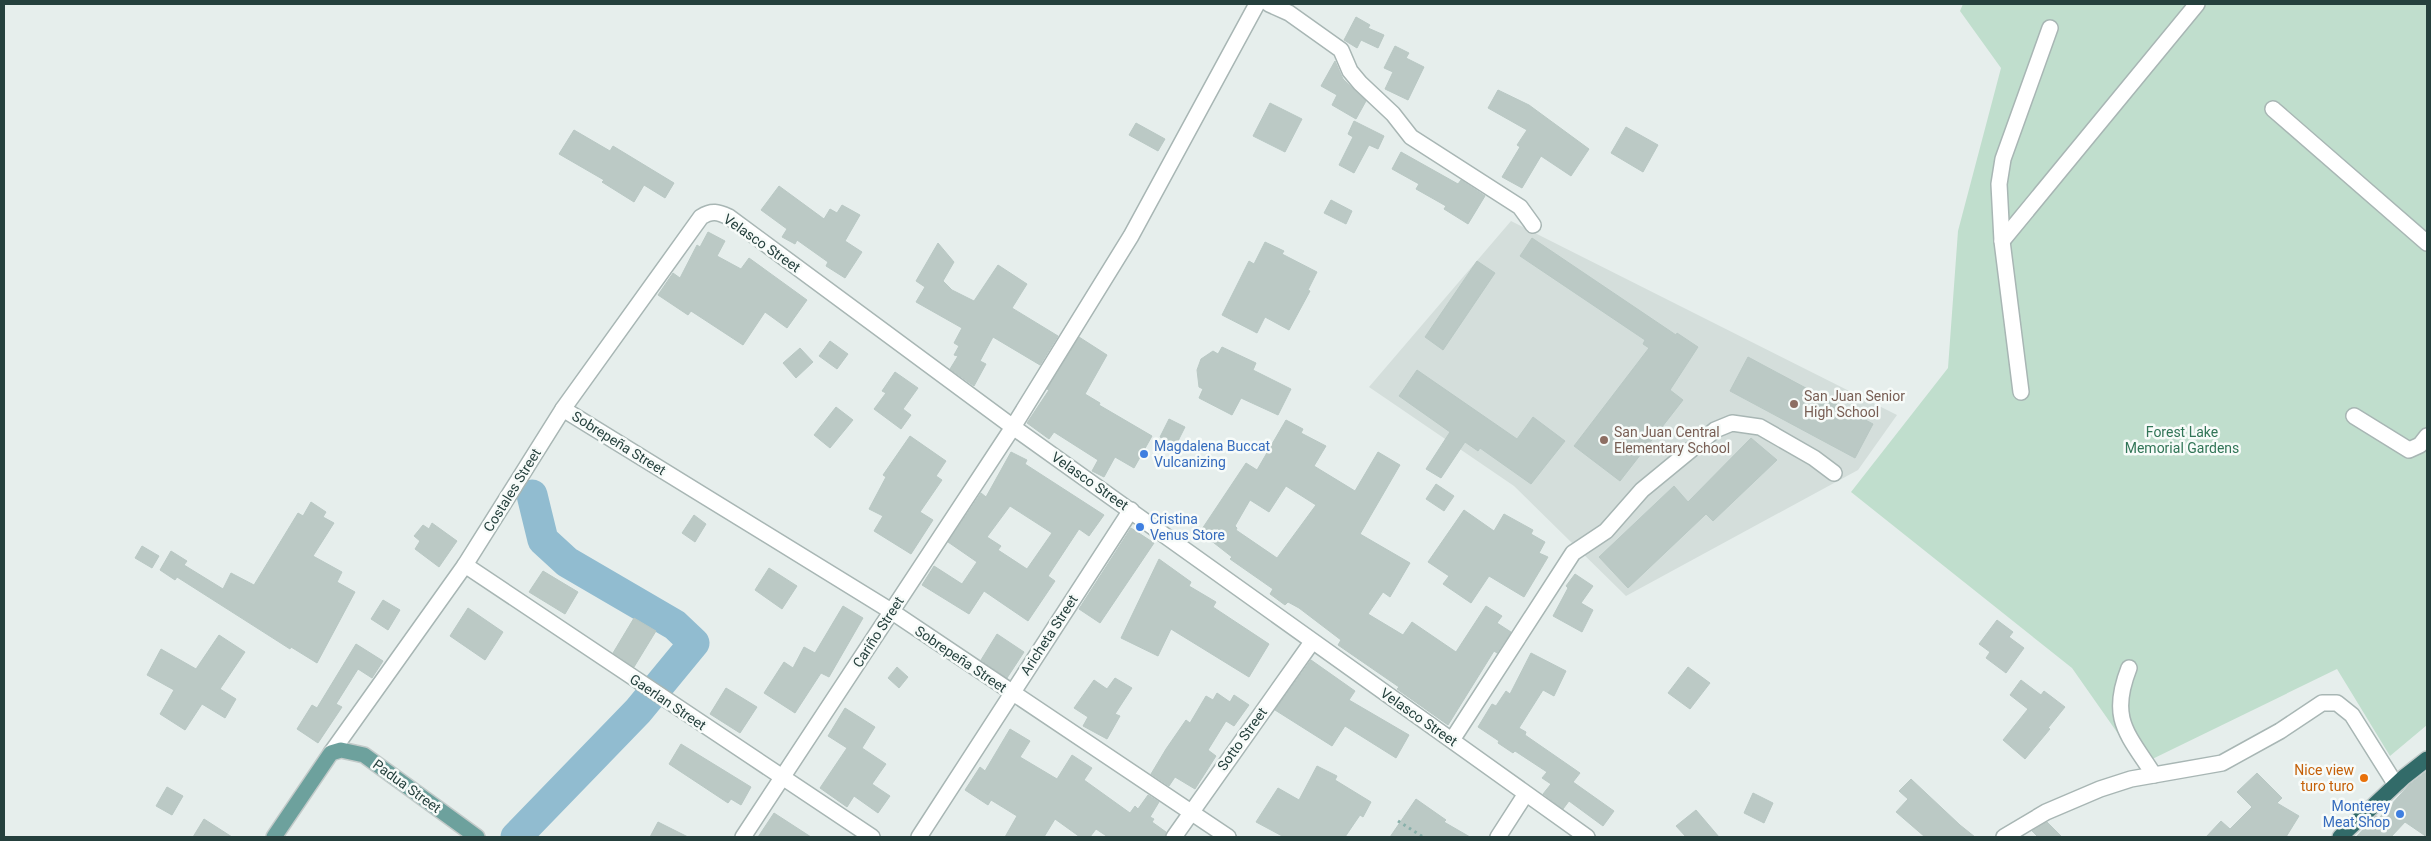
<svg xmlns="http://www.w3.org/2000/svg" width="2431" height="841" font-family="Roboto,sans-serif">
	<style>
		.built { fill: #d4dedb }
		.green { fill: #c0decd }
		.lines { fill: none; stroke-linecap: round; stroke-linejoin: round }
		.river { stroke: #91bcd0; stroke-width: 31 }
		.building { fill: #bbc9c5; stroke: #b9c8c4; fill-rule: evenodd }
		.minor-casing { stroke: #a8b6b4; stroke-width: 18 }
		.major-casing { stroke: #c2cac9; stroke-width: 18 }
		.highway-casing { stroke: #c2cac9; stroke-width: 18 }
		.path { stroke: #88b0aa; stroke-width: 3; stroke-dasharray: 2.5 4; stroke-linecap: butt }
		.minor { stroke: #fff; stroke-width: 15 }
		.major { stroke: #6da19d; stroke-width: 15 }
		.highway { stroke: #326b69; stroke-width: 15 }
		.education-dot { fill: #8d6e63; stroke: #f7fbf9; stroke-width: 2 }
		.shop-dot { fill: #3f7fe0; stroke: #f7fbf9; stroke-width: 2 }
		.food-dot { fill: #e8710a; stroke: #f7fbf9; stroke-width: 2 }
		.labels { text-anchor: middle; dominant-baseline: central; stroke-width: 5; stroke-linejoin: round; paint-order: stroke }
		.street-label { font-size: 14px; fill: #25403d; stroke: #f7fbf9 }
		.education-label { font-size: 14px; fill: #785e54; stroke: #f7fbf9; text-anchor: start }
		.park-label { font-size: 14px; fill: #317557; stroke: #f7fbf9 }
		.shop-label { font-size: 14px; fill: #366cbe; stroke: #f7fbf9; text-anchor: start }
		.food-label { font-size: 14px; fill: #c56008; stroke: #f7fbf9; text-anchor: end }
	</style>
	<rect width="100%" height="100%" fill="#e6eeec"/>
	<!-- built -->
	<path class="built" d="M1511 221 1897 415 1858 470 1626 596 1514 486 1369 387Z"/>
	<!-- green -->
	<path class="green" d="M1963 4H2427V725L2390 756 2337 669 2140 765 2072 668 1851 492 1948 368 1958 231 2001 68 1960 11Z"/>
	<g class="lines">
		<!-- river -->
		<path class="river" d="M516 837 638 711 694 643 675 625 567 562 543 540 532 495"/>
	</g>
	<!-- building -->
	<g class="building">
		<path d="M1356 17 1370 25 1368 28 1384 35 1378 48 1361 40 1357 48 1344 40Z"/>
		<path d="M1395 46 1409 53 1406 58 1424 67 1408 100 1385 89 1393 72 1384 68Z"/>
		<path d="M1335 61 1343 79 1366 101 1356 119 1332 105 1337 95 1321 86Z"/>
		<path d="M1498 90 1529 105 1589 149 1571 176 1541 156 1522 188 1502 177 1520 147 1517 145 1527 130 1488 108Z"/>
		<path d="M1270 103 1302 119 1285 152 1253 136Z"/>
		<path d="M1354 121 1384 136 1378 149 1369 145 1354 173 1339 165 1353 137 1348 134Z"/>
		<path d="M1136 123 1165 139 1158 151 1129 135Z"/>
		<path d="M1626 127 1658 145 1643 172 1611 153Z"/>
		<path d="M574 130 610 151 613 146 674 183 665 198 644 185 634 202 602 182 604 180 559 154Z"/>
		<path d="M1401 152 1458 184 1461 180 1485 196 1468 224 1444 209 1446 206 1416 189 1419 184 1392 169Z"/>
		<path d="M779 186 824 219 830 209 837 213 842 205 860 215 845 241 862 252 845 278 826 266 828 262 797 240 795 244 782 237 787 229 761 210Z"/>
		<path d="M1331 200 1352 211 1346 224 1324 213Z"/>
		<path d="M708 232 725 241 717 256 741 269 749 258 807 300 787 328 765 312 743 345 691 311 688 315 658 295 673 273 680 278 697 245 700 247Z"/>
		<path d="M1532 238 1676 335 1677 333 1698 347 1670 390 1683 400 1620 481 1574 446 1649 348 1643 344 1645 340 1520 256Z"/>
		<path d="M1265 242 1284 251 1282 254 1317 272 1308 290 1310 291 1289 330 1265 317 1257 333 1222 315 1249 261 1254 264Z"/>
		<path d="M938 243 954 262 943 281 952 290 974 301 998 265 1027 284 1012 308 1058 336 1040 365 993 337 980 361 986 364 974 386 950 369 958 356 954 355 959 346 954 343 962 328 916 302 925 287 916 281Z"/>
		<path d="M1477 261 1495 273 1443 350 1425 337Z"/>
		<path d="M1079 337 1107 355 1085 394 1100 403 1099 405 1152 436 1134 468 1115 457 1104 477 1092 471 1098 460 1054 432 1049 439 1027 423 1049 390 1047 389Z"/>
		<path d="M830 341 848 354 837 369 819 356Z"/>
		<path d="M1222 347 1256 363 1253 370 1291 389 1278 415 1241 398 1232 415 1199 398 1203 389 1199 387 1197 370 1201 359 1213 351 1218 354Z"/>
		<path d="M800 348 813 362 796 378 783 363Z"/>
		<path d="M1748 357 1873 424 1855 458 1730 391Z"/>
		<path d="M1417 370 1517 439 1533 417 1565 441 1531 484 1480 448 1478 451 1465 442 1441 478 1426 469 1450 432 1399 396Z"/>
		<path d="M895 372 918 388 903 409 911 415 901 429 874 409 886 393 882 391Z"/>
		<path d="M836 407 853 420 830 448 814 435Z"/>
		<path d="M1169 419 1185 427 1176 445 1160 437Z"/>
		<path d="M1286 420 1303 429 1301 433 1326 446 1314 466 1355 491 1378 452 1400 465 1360 534 1410 563 1390 597 1383 592 1368 614 1403 635 1412 622 1456 652 1486 606 1502 616 1497 623 1511 632 1497 653 1494 651 1448 725 1397 689 1399 687 1338 645 1341 640 1299 608 1288 602 1285 605 1270 594 1273 589 1230 559 1232 557 1200 532 1246 463 1257 470ZM1286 486 1316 505 1277 558 1236 530 1237 528 1235 526 1250 500 1269 512Z"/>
		<path d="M910 436 946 461 936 476 942 480 920 512 933 520 911 554 874 531 883 516 869 509 886 477 883 475Z"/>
		<path d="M1751 438 1777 460 1713 521 1706 514 1628 588 1599 557 1674 486 1688 502Z"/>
		<path d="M1011 452 1027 460 1025 464 1104 515 1089 536 1079 529 1048 576 1055 581 1028 621 984 591 969 614 922 585 934 566 962 584 977 562 948 542 981 493 986 497ZM1010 506 1052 533 1027 569 998 550 1001 546 987 537Z"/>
		<path d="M1436 484 1454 496 1444 511 1426 499Z"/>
		<path d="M311 502 326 512 323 517 334 523 313 556 342 572 337 582 355 592 317 663 291 647 290 649 177 577 175 580 160 570 171 551 187 561 184 565 223 589 231 573 254 585 298 513 303 516Z"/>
		<path d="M1464 510 1494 531 1504 514 1533 530 1531 534 1545 542 1539 553 1548 557 1524 597 1489 576 1471 603 1443 584 1449 576 1428 562Z"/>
		<path d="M694 515 706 524 695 542 682 533Z"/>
		<path d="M432 523 457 541 439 567 415 549 420 541 414 536 423 525 429 529Z"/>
		<path d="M1131 528 1154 543 1100 623 1079 609Z"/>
		<path d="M142 546 159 556 152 568 135 558Z"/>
		<path d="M1159 559 1191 582 1189 586 1216 602 1213 607 1269 644 1249 677 1171 629 1158 656 1121 638Z"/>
		<path d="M769 568 797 586 782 609 755 590Z"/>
		<path d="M543 571 578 592 565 614 529 592Z"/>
		<path d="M1575 574 1593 586 1581 603 1593 610 1582 632 1553 616 1568 588 1566 586Z"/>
		<path d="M383 600 400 610 388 630 371 619Z"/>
		<path d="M843 606 863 618 829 677 821 673 795 713 764 693 784 662 793 668 804 647 815 653Z"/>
		<path d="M468 608 503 632 485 660 450 636Z"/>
		<path d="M634 618 656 631 634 667 613 653Z"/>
		<path d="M1997 620 2013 632 2009 637 2024 648 2006 673 1986 658 1990 652 1979 644Z"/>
		<path d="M997 634 1024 652 1007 678 981 660Z"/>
		<path d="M219 635 245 652 220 689 236 699 225 718 202 704 185 730 160 714 174 690 147 675 161 649 196 669Z"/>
		<path d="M356 644 383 661 372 678 358 669 336 704 342 707 318 743 297 729 312 705 317 708Z"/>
		<path d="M1531 653 1566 671 1554 696 1543 690 1519 728 1526 732 1525 735 1580 773 1573 782 1614 811 1603 826 1569 801 1563 809 1543 794 1551 784 1542 778 1547 772 1515 751 1513 753 1498 743 1499 741 1478 727 1492 704 1496 706 1506 691 1510 694Z"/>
		<path d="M1311 660 1355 691 1349 700 1409 735 1396 758 1345 726 1332 746 1275 710Z"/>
		<path d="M897 667 908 677 899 688 888 678Z"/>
		<path d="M1688 667 1710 683 1690 709 1668 693Z"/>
		<path d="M1115 678 1132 688 1115 714 1120 716 1107 739 1083 726 1088 717 1074 708 1094 680 1107 689Z"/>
		<path d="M2021 680 2041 695 2044 691 2065 707 2048 728 2050 729 2025 759 2003 740 2028 709 2010 695Z"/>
		<path d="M726 688 757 707 740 733 710 714Z"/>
		<path d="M1217 693 1230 702 1234 695 1249 705 1234 726 1226 721 1208 750 1216 756 1195 789 1175 777 1169 786 1151 774 1166 749 1186 720 1190 723 1206 696 1213 700Z"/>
		<path d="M845 708 875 727 862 748 886 764 872 784 890 796 878 813 854 796 847 807 820 788 847 748 828 736Z"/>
		<path d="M1010 729 1030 741 1020 757 1057 779 1072 755 1092 768 1084 780 1130 813 1135 806 1138 809 1148 795 1159 802 1150 817 1154 819 1152 822 1166 832 1165 837H1108L1096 829 1090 837H1080L1055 819 1044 837H1005L1017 816 991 800 988 805 965 790 980 767 985 771Z"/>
		<path d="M681 744 751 787 741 805 731 799 728 803 669 764Z"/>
		<path d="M1317 766 1337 776 1335 780 1371 802 1363 817 1360 815 1345 837H1284L1256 822 1278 788 1299 800Z"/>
		<path d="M2427 771V837L2405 822 2391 837H2356L2376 816 2379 818 2410 784Z"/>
		<path d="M2257 773 2282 798 2277 803 2299 816 2286 837H2206L2221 821 2230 829 2252 807 2237 792Z"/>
		<path d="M1911 779 1960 825 1975 837H1925L1896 812 1908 799 1899 791Z"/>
		<path d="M167 787 183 796 172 815 156 806Z"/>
		<path d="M1753 793 1773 803 1764 823 1744 813Z"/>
		<path d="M1416 799 1446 820 1444 822 1470 837H1390Z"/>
		<path d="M1696 810 1719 837H1686L1676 826Z"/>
		<path d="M774 813 811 837H758Z"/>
		<path d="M204 819 232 837H193Z"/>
		<path d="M658 822 688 837H650Z"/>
		<path d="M2047 822 2062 837H2038L2032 831Z"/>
	</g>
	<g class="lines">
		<defs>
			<g id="minor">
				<path d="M1269 4 1289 13 1341 50 1350 71 1360 83 1393 114 1411 137 1520 207 1533 225"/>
				<path d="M2273 109 2427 243"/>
				<path d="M2002 241 2197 4"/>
				<path d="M2021 392 2002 241 1999 184 2003 159 2050 28"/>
				<path d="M563 409 891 611 1228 837"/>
				<path d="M2354 416 2409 450 2420 445 2427 436"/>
				<path d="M465 565 872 837"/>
				<path d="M2129 668C2109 719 2127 733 2154 775"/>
				<path d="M1452 740 1573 553 1606 531 1642 490 1715 430 1732 423 1760 427 1814 458 1834 473"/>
				<path d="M331 753 465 565 563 409 701 217C712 210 718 212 729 217L1013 427 1587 837"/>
				<path d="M743 837 1013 427 1131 236 1257 4"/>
				<path d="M919 837 1131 510"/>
				<path d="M1174 837 1312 642"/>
				<path d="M1498 837 1525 795"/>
				<path d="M2004 837 2046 812 2100 789 2131 779 2222 763 2280 731 2322 703H2337L2352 715 2396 785"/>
			</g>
			<path id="major" d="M274 837 331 753 341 750 364 755 477 837"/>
			<path id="highway" d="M2340 837 2404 777 2427 759"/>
		</defs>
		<!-- minor casing -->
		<use href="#minor" class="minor-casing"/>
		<!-- major casing -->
		<use href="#major" class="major-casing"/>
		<!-- highway casing -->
		<use href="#highway" class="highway-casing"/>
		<!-- path -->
		<path class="path" d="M1398 821 1423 837"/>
		<!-- minor -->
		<use href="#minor" class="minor"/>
		<!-- major -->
		<use href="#major" class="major"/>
		<!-- highway -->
		<use href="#highway" class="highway"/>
	</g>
	<!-- markers -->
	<g class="education-dot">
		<circle cx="1794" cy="404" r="5"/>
		<circle cx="1604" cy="440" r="5"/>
	</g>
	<g class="shop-dot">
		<circle cx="1144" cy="454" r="5"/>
		<circle cx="1140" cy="527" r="5"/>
		<circle cx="2400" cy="814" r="5"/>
	</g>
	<circle class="food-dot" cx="2364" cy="778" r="5"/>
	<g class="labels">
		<!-- street labels -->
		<g class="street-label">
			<text transform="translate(762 243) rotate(35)">Velasco Street</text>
			<text transform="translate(619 443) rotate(32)">Sobrepeña Street</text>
			<text transform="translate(1090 481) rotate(35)">Velasco Street</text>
			<text transform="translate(512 490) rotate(-58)">Costales Street</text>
			<text transform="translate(878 632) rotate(-57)">Cariño Street</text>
			<text transform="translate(1049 635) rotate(-57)">Aricheta Street</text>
			<text transform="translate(961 659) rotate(34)">Sobrepeña Street</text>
			<text transform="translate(668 702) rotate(34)">Gaerlan Street</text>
			<text transform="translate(1419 717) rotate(35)">Velasco Street</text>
			<text transform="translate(1242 739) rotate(-54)">Sotto Street</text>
			<text transform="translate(407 786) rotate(36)">Padua Street</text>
		</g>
		<!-- education labels -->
		<g class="education-label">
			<text x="1804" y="396">San Juan Senior<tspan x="1804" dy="16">High School</tspan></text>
			<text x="1614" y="432">San Juan Central<tspan x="1614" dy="16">Elementary School</tspan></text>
		</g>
		<!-- park labels -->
		<g class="park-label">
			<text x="2182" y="432">Forest Lake<tspan x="2182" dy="16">Memorial Gardens</tspan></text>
		</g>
		<!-- shop labels -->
		<g class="shop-label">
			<text x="1154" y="446">Magdalena Buccat<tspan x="1154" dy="16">Vulcanizing</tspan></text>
			<text x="1150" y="519">Cristina<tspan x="1150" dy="16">Venus Store</tspan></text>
			<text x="2390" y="806" text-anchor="end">Monterey<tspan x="2390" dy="16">Meat Shop</tspan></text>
		</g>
		<!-- food labels -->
		<g class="food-label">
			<text x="2354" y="770">Nice view<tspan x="2354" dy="16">turo turo</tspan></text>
		</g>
	</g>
	<!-- border -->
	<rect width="2431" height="841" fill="none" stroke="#25403d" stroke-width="10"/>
</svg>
